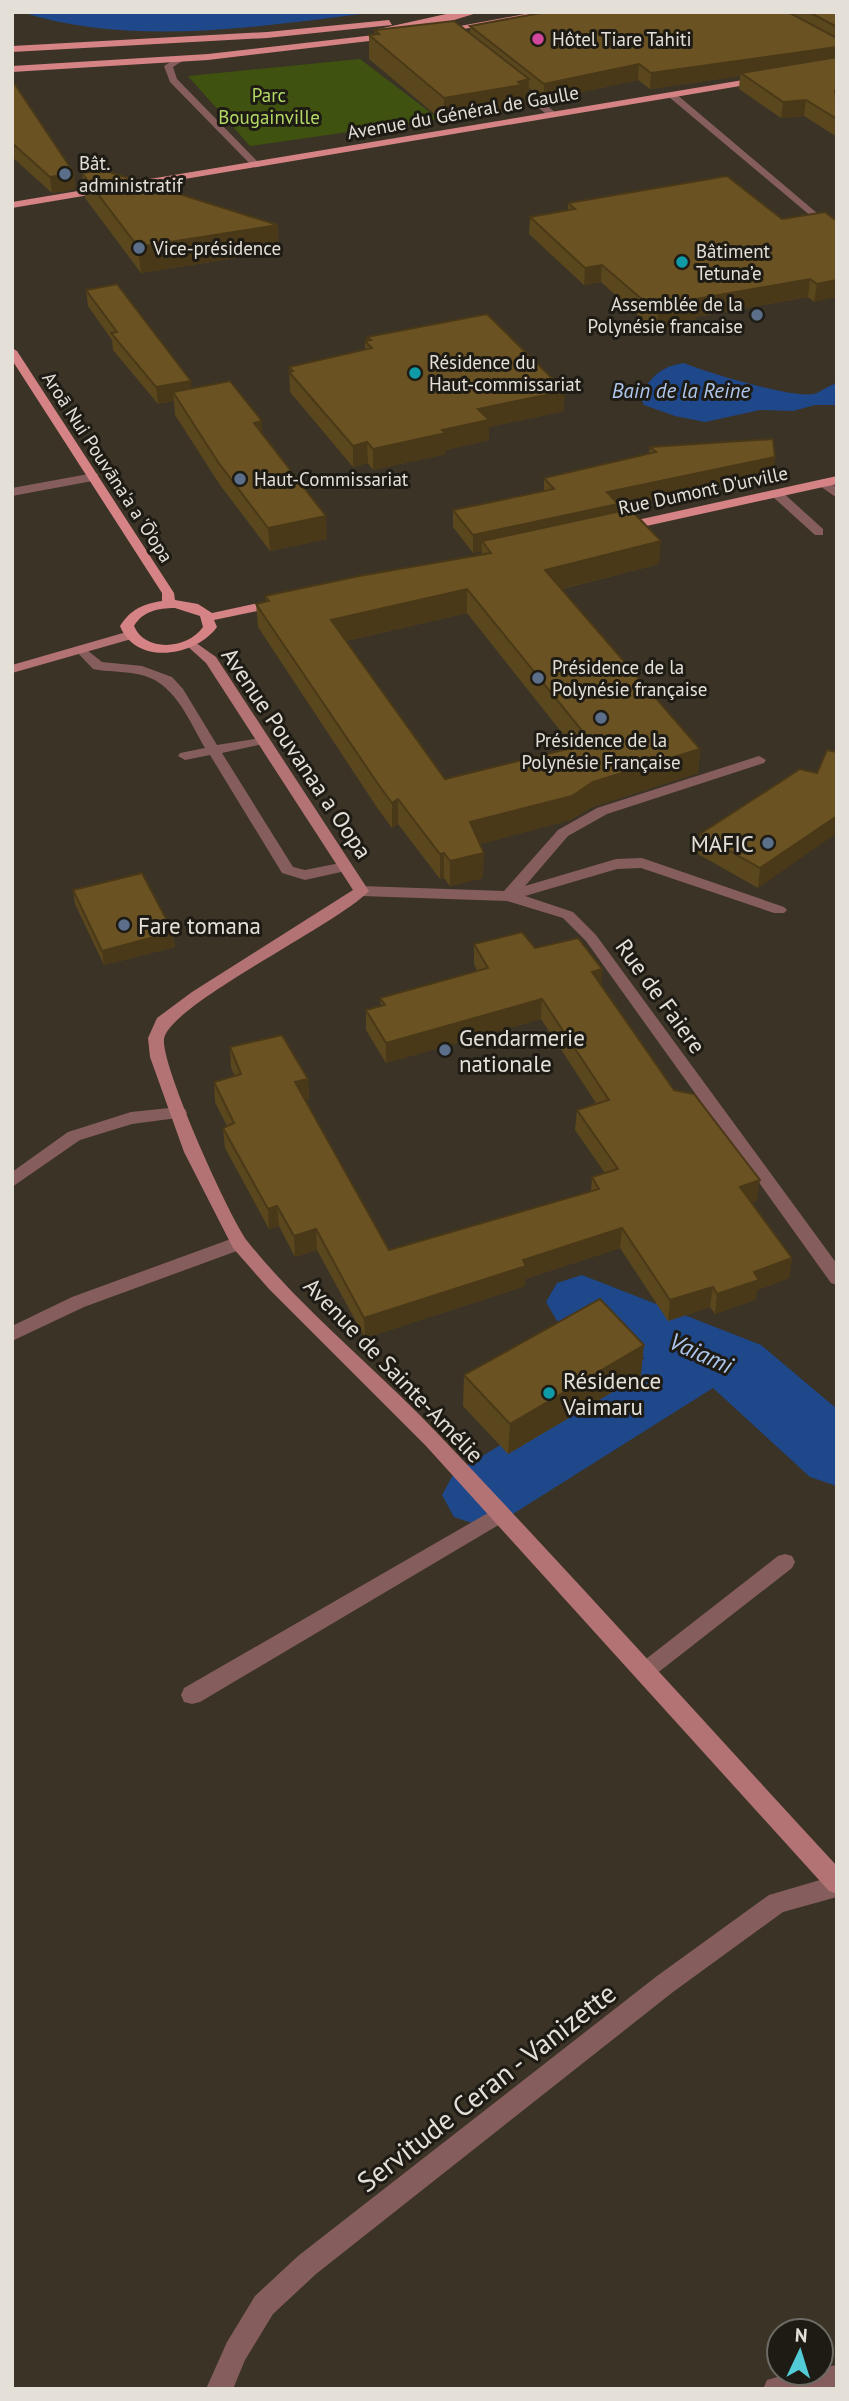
<svg xmlns="http://www.w3.org/2000/svg" width="849" height="2401" font-family="'PT Sans',sans-serif">
	<style>
		.green { fill: #3f520f }
		.water { fill: #1f488a }
		.lines { fill: none; stroke-linecap: round; stroke-linejoin: round }
		.river { fill: #1f488a; fill-rule: evenodd }
		.street { fill: #865d5d; fill-rule: evenodd }
		.secondary { fill: #b37273; fill-rule: evenodd }
		.primary { fill: #d58384; fill-rule: evenodd }
		.wall { fill: #5b471d; fill-rule: evenodd }
		.shaded-wall { fill: #4a3918 }
		.building { fill: #6a5222; stroke: #4a3918; stroke-width: 2; fill-rule: evenodd }
		.hotel-dot { fill: #d1479c; stroke: #1e1b15; stroke-width: 2.5 }
		.service-dot { fill: #5c6f8a; stroke: #1e1b15; stroke-width: 2.5 }
		.culture-dot { fill: #0f9aa8; stroke: #1e1b15; stroke-width: 2.5 }
		.labels { text-anchor: middle; dominant-baseline: central; stroke-width: 6; stroke-linejoin: round; paint-order: stroke }
		.far-poi-label { font-size: 19px; fill: #e4e0d8; stroke: #1e1b15; text-anchor: start }
		.far-park-label { font-size: 19px; fill: #b4d965; stroke: #1e1b15 }
		.far-street-label { font-size: 19px; fill: #e4e0d8; stroke: #1e1b15 }
		.far-water-label { font-size: 21px; font-style: italic; fill: #afc7ed; stroke: #1e1b15 }
		.street-label { font-size: 23px; fill: #e4e0d8; stroke: #1e1b15 }
		.poi-label { font-size: 23px; fill: #e4e0d8; stroke: #1e1b15; text-anchor: start }
		.water-label { font-size: 24px; font-style: italic; fill: #afc7ed; stroke: #1e1b15 }
		.near-street-label { font-size: 28px; fill: #e4e0d8; stroke: #1e1b15 }
	</style>
	<rect width="100%" height="100%" fill="#3a3326"/>
	<!-- green -->
	<path class="green" d="M360 59 439 119 250 146 188 76Z"/>
	<!-- water -->
	<g class="water">
		<path d="M21 12H377C261 26 135 48 21 12Z"/>
		<path d="M684 363C705 372 800 401 817 393 824 389 829 386 837 383V405H815L793 411 760 410 705 422 675 416 644 405 640 395C652 376 662 366 684 363Z"/>
	</g>
	<g class="lines">
		<!-- river -->
		<path class="river" d="M582 1275 761 1345 837 1409V1486L810 1477 713 1388 508 1517 481 1526 454 1517 442 1495 454 1473 645 1358 557 1321 546 1302 557 1283Z"/>
		<!-- street -->
		<g class="street">
			<path d="M177 58 184 60 173 67 177 79 259 163V167H253L170 82 164 66Z"/>
			<path d="M509 80H515L556 113V117H550L509 84Z"/>
			<path d="M669 93H675L837 230V238L669 97Z"/>
			<path d="M94 473 98 474V480L12 496V488Z"/>
			<path d="M820 480H828L837 488V498L820 486Z"/>
			<path d="M772 490H780L823 529V535H815L772 496Z"/>
			<path d="M82 646 102 662 142 666 172 677 183 689 217 745 267 737V743L222 753 293 867 305 870 345 862 352 867 350 870 305 880 282 873 210 755 185 760 178 756 180 753 205 748C188 719 174 680 137 674 123 671 108 672 93 669L75 650Z"/>
			<path d="M759 756 766 760 764 763 607 814 568 836 525 886 616 859 642 858 784 907 787 910 784 913H774L641 868 617 869 525 896 573 912 596 935 837 1264V1285L831 1283 586 941 563 918 507 901 361 896 353 891 361 886 504 891 558 830 597 808Z"/>
			<path d="M179 1107 185 1109 187 1113 185 1117 132 1124 80 1140 12 1187V1172L68 1132 131 1112Z"/>
			<path d="M239 1236 248 1243 245 1248 84 1307 12 1341V1326L72 1297Z"/>
			<path d="M500 1506 507 1508 510 1514 507 1520 200 1702 192 1704 184 1702 181 1695 184 1688Z"/>
			<path d="M785 1554 792 1556 795 1562 792 1568 651 1678 644 1681 637 1678 633 1672 637 1666 778 1556Z"/>
			<path d="M837 1875V1897L783 1912 673 1992 316 2274 273 2314 245 2360 233 2389H206L227 2342 255 2296 298 2256 657 1976 769 1895Z"/>
			<path d="M837 2365V2389H763L767 2380 791 2373H821V2368Z"/>
		</g>
		<!-- secondary -->
		<g class="secondary">
			<path d="M130 631 137 635 135 638 12 673V665Z"/>
			<path d="M192 640 216 657 369 891C338 924 169 1005 164 1039 161 1066 229 1217 248 1242 305 1313 379 1371 441 1437 575 1578 705 1723 837 1866V1894L829 1891 426 1446 269 1289 233 1248 184 1152 150 1057 148 1038 157 1018 192 992 353 890 206 663 185 644Z"/>
		</g>
		<!-- primary -->
		<g class="primary">
			<path d="M455 12H480L451 21 378 33 374 30Z"/>
			<path d="M536 12H557L437 34 433 31Z"/>
			<path d="M389 20 392 25 267 38 12 52V46L267 32Z"/>
			<path d="M392 33 395 38 208 60 12 72V66L208 54Z"/>
			<path d="M761 77 764 82 12 208V202Z"/>
			<path d="M12 348 17 351 174 593 175 600 198 604 212 613 277 599 283 603 282 606 214 620 217 627C195 657 136 666 120 626 131 609 143 604 162 601V593L12 360ZM175 608 200 616 203 627C188 649 145 653 134 626 143 611 158 608 175 608Z"/>
			<path d="M837 476V484L619 532 613 528 619 524Z"/>
		</g>
	</g>
	<!-- wall -->
	<g class="wall">
		<path d="M546 12H837V137L804 116 781 118 739 89 740 76 650 89 638 80 544 100 529 88 528 103 521 105V109L444 122 369 59V35L375 34V30L470 34V26Z"/>
		<path d="M12 80 74 173 75 189 52 193 12 157Z"/>
		<path d="M82 173 279 251 141 273 85 198Z"/>
		<path d="M568 203 782 219 837 221 814 302 808 297 696 317V323L656 331 601 282 584 285 529 234 530 217 568 210Z"/>
		<path d="M86 290 191 389 263 434 327 539 270 551 220 485 175 415 174 401 158 404 113 350 112 340 88 306Z"/>
		<path d="M367 337 564 411 489 427V440L446 450V454L373 470 368 463 353 467 290 392 289 367 365 350V341H368Z"/>
		<path d="M650 447 775 457 773 474 618 507V512L659 564 562 589 700 749 698 773 592 807 570 820 480 844 483 878 450 886 444 878 440 879 398 824 392 828 378 809 258 627 256 604 266 601 265 596 481 555 482 551 473 553 453 527V510L544 491V478L649 454ZM467 613 574 748 445 779 346 641Z"/>
		<path d="M837 752 758 888 698 854 700 834 817 773Z"/>
		<path d="M73 890 173 932 175 947 104 965 75 904Z"/>
		<path d="M474 944 535 948 602 969 601 985 674 1090 757 1201 751 1202 792 1258 789 1278 757 1290 755 1300 715 1314 710 1307 668 1321 620 1248 525 1279V1286L365 1338 317 1250 295 1257 279 1226 269 1229 225 1148 223 1128 227 1126 215 1102 214 1082 235 1076 231 1068 230 1047 308 1079 309 1099 305 1100 389 1250 591 1191 592 1177 605 1173 575 1130 577 1110 596 1103 541 1019 386 1063 366 1030V1010L381 1006 380 998 477 971 474 964Z"/>
		<path d="M464 1375H641L508 1454 463 1406Z"/>
	</g>
	<!-- shaded-wall -->
	<g class="shaded-wall">
		<path d="M837 47V62L741 73 740 76 650 89 651 73Z"/>
		<path d="M639 64 638 80 544 100V84Z"/>
		<path d="M529 79 528 103 521 105V109L444 122V98Z"/>
		<path d="M806 100 804 116 781 118 783 102Z"/>
		<path d="M74 173 75 189 52 193 50 177Z"/>
		<path d="M278 225 279 251 141 273 138 247Z"/>
		<path d="M602 265 601 282 584 285 585 268Z"/>
		<path d="M810 279 808 297 696 317V323L656 331 658 313 691 300Z"/>
		<path d="M837 280V297L814 302 817 284Z"/>
		<path d="M191 381 192 398 173 392 174 401 158 404 156 387Z"/>
		<path d="M565 391 564 411 489 427V440L446 450V454L373 470V449L442 430 478 409Z"/>
		<path d="M262 421 263 444 254 423Z"/>
		<path d="M367 442 368 463 353 467V446Z"/>
		<path d="M775 457 773 474 618 507 617 521 482 541V551L473 553V535L607 492Z"/>
		<path d="M326 516 327 539 270 551 268 528Z"/>
		<path d="M661 541 659 564 544 593 545 570Z"/>
		<path d="M467 589V613L332 644 331 620Z"/>
		<path d="M700 749 698 773 592 807 570 820 470 847V822Z"/>
		<path d="M398 799V824L392 828V803Z"/>
		<path d="M837 816V833L758 888 760 868Z"/>
		<path d="M444 853V878L440 879V854Z"/>
		<path d="M484 853 483 878 450 886V861Z"/>
		<path d="M173 932 175 947 104 965 102 951Z"/>
		<path d="M602 969 601 989 592 972Z"/>
		<path d="M542 999 541 1019 386 1063V1043Z"/>
		<path d="M308 1079 309 1099 296 1103 295 1082Z"/>
		<path d="M760 1180 757 1201 737 1207 740 1187Z"/>
		<path d="M277 1206 279 1226 269 1229 268 1209Z"/>
		<path d="M622 1228 620 1248 525 1279V1286L365 1338 364 1318 523 1260Z"/>
		<path d="M316 1229 317 1250 295 1257 294 1236Z"/>
		<path d="M792 1258 789 1278 757 1290 755 1300 715 1314 717 1294 754 1272Z"/>
		<path d="M713 1287 710 1307 668 1321 670 1300Z"/>
		<path d="M644 1345 641 1375 508 1454 510 1424Z"/>
	</g>
	<!-- building -->
	<g class="building">
		<path d="M546 12H788L837 38V47L651 73 639 64 544 84 470 26Z"/>
		<path d="M809 12H837V27Z"/>
		<path d="M454 21 529 79 518 82 522 85 444 98 369 35 379 34 375 30Z"/>
		<path d="M837 57V92L835 91 837 102V119L806 100 783 102 741 73Z"/>
		<path d="M12 80 74 173 50 177 12 143Z"/>
		<path d="M103 170 278 225 138 247 82 173Z"/>
		<path d="M727 176 782 219 825 212 837 221V280L817 284 810 279 691 300 697 306 658 313 602 265 585 268 530 217 575 209 568 203Z"/>
		<path d="M117 284 191 381 156 387 111 333 117 332 86 290Z"/>
		<path d="M487 314 565 391 478 409 489 420 442 430 446 433 373 449 367 442 353 446 289 372 293 371 289 367 372 348 365 341 371 340 367 337Z"/>
		<path d="M230 381 262 421 254 423 326 516 268 528 218 462 173 392Z"/>
		<path d="M773 439 775 457 607 492 618 504 473 535 453 510 554 489 544 478 656 452 650 447Z"/>
		<path d="M630 509 661 541 545 570 700 749 593 782 572 796 470 822 484 853 450 861 444 853 440 854 398 799 392 803 378 784 256 604 269 601 265 596 359 576 491 553 482 541ZM467 589 592 743 445 779 331 620Z"/>
		<path d="M827 750 837 752V816L760 868 700 834 800 769 817 773Z"/>
		<path d="M142 873 173 932 102 951 73 890Z"/>
		<path d="M522 932 535 948 578 938 602 969 592 972 674 1090 694 1094 760 1180 740 1187 792 1258 754 1272 759 1280 717 1294 713 1287 670 1300 622 1228 523 1260 526 1266 364 1318 316 1229 294 1236 277 1206 268 1209 223 1128 234 1123 214 1082 241 1074 230 1047 282 1035 308 1079 295 1082 389 1250 599 1189 592 1177 618 1169 577 1110 609 1100 542 999 386 1043 366 1010 385 1005 380 998 488 968 474 944Z"/>
		<path d="M600 1299 644 1345 510 1424 464 1375Z"/>
	</g>
	<!-- markers -->
	<circle class="hotel-dot" cx="538" cy="39" r="7"/>
	<g class="service-dot">
		<circle cx="65" cy="174" r="7"/>
		<circle cx="139" cy="248" r="7"/>
		<circle cx="757" cy="315" r="7"/>
		<circle cx="240" cy="479" r="7"/>
		<circle cx="538" cy="678" r="7"/>
		<circle cx="601" cy="718" r="7"/>
		<circle cx="768" cy="843" r="7"/>
		<circle cx="124" cy="925" r="7"/>
		<circle cx="445" cy="1050" r="7"/>
	</g>
	<g class="culture-dot">
		<circle cx="682" cy="262" r="7"/>
		<circle cx="415" cy="373" r="7"/>
		<circle cx="549" cy="1393" r="7"/>
	</g>
	<g class="labels">
		<!-- far-poi labels -->
		<g class="far-poi-label">
			<text x="552" y="39">Hôtel Tiare Tahiti</text>
			<text x="79" y="163">Bât.<tspan x="79" dy="22">administratif</tspan></text>
			<text x="153" y="248">Vice-présidence</text>
			<text x="696" y="251">Bâtiment<tspan x="696" dy="22">Tetuna’e</tspan></text>
			<text x="743" y="304" text-anchor="end">Assemblée de la<tspan x="743" dy="22">Polynésie francaise</tspan></text>
			<text x="429" y="362">Résidence du<tspan x="429" dy="22">Haut-commissariat</tspan></text>
			<text x="254" y="479">Haut-Commissariat</text>
			<text x="552" y="667">Présidence de la<tspan x="552" dy="22">Polynésie française</tspan></text>
			<text x="601" y="740" text-anchor="middle">Présidence de la<tspan x="601" dy="22">Polynésie Française</tspan></text>
		</g>
		<!-- far-park labels -->
		<g class="far-park-label">
			<text x="269" y="95">Parc<tspan x="269" dy="22">Bougainville</tspan></text>
		</g>
		<!-- far-street labels -->
		<g class="far-street-label">
			<text transform="translate(463 112) rotate(-10)">Avenue du Général de Gaulle</text>
			<text transform="translate(108 467) rotate(57)">Aroā Nui Pouvāna'a a 'Ō'opa</text>
			<text transform="translate(703 490) rotate(-12)">Rue Dumont D'urville</text>
		</g>
		<!-- far-water labels -->
		<g class="far-water-label">
			<text x="681" y="390">Bain de la Reine</text>
		</g>
		<!-- street labels -->
		<g class="street-label">
			<text transform="translate(297 753) rotate(56)">Avenue Pouvanaa a Oopa</text>
			<text transform="translate(661 996) rotate(54)">Rue de Faiere</text>
			<text transform="translate(394 1370) rotate(46)">Avenue de Sainte-Amélie</text>
		</g>
		<!-- poi labels -->
		<g class="poi-label">
			<text x="754" y="843" text-anchor="end">MAFIC</text>
			<text x="138" y="925">Fare tomana</text>
			<text x="459" y="1037">Gendarmerie<tspan x="459" dy="26">nationale</tspan></text>
			<text x="563" y="1380">Résidence<tspan x="563" dy="26">Vaimaru</tspan></text>
		</g>
		<!-- water labels -->
		<g class="water-label">
			<text transform="translate(701 1353) rotate(24)">Vaiami</text>
		</g>
		<!-- near-street labels -->
		<g class="near-street-label">
			<text transform="translate(486 2087) rotate(-38)">Servitude Ceran - Vanizette</text>
		</g>
	</g>
	<!-- border -->
	<rect width="849" height="2401" fill="none" stroke="#e4e0d8" stroke-width="28"/>
	<!-- north arrow -->
	<g transform="translate(800 2352) rotate(4)"><circle r="33" fill="#1e1b15" stroke="#6d6a63" stroke-width="2"/>
	<path d="M0-5L12 26L0 18L-12 26Z" fill="#52ccd6"/>
	<text y="-10" font-size="19" font-weight="bold" text-anchor="middle" fill="#e4e0d8">N</text>
	</g>
</svg>
